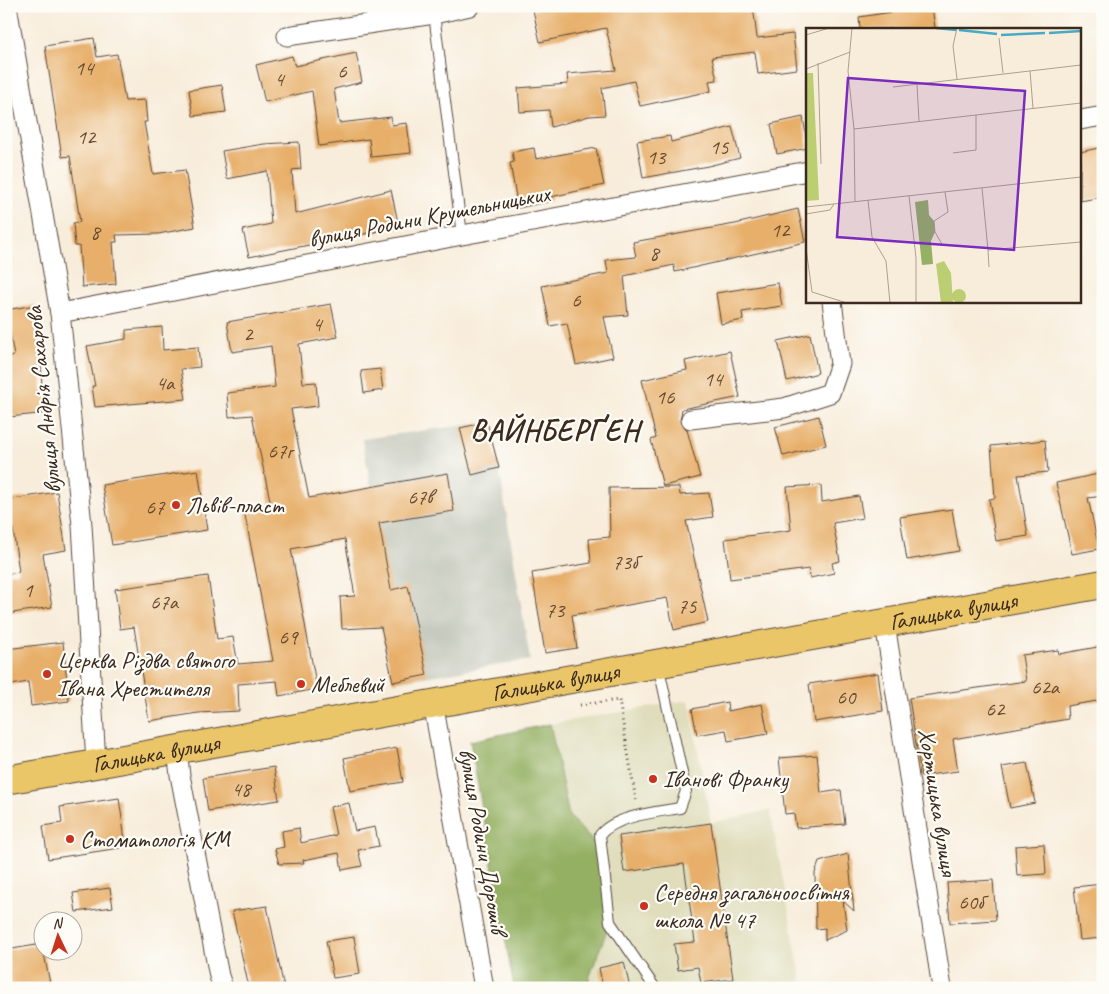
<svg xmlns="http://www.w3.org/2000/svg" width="1109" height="994" font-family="Caveat,sans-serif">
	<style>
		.built { fill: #dfddbb }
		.industrial { fill: #c3c6b9 }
		.forest { fill: #94b164; stroke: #686e41 }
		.building { fill: #e7af69 }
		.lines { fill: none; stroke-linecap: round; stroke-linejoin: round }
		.lane-casing { stroke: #57473a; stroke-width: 12 }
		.street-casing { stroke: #57473a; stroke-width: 21 }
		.primary-casing { stroke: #57473a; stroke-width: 30 }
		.path { stroke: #57473a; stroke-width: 3; stroke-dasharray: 1 4; stroke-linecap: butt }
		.lane { stroke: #fff; stroke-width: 10 }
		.street { stroke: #fff; stroke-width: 19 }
		.primary { stroke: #ebc669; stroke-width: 28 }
		.poi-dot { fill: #c8321e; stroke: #fdfcf7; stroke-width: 2 }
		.labels { text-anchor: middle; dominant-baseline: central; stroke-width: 4.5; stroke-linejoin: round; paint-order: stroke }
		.number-label { font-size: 21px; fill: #664b31 }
		.street-label { font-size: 24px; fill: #3b2a1e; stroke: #fdfcf7 }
		.poi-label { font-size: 24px; fill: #3b2a1e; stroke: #fdfcf7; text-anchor: start }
		.district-label { font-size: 29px; font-weight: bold; letter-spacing: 1px; fill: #3b2a1e; stroke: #fdfcf7 }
		.inset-river { fill: none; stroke: #47abc6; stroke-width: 2.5 }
		.inset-road { fill: none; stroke: #ac9f8f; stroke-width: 1 }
		.view { fill: #7b2cbf; fill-opacity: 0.15; stroke: #7b2cbf; stroke-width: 2.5 }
		.inset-edge { fill: none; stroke: #3b2a1e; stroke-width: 2.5 }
	</style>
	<rect width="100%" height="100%" fill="#fdfcf7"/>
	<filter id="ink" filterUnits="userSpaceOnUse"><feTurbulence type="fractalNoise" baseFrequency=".02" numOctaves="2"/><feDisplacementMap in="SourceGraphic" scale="10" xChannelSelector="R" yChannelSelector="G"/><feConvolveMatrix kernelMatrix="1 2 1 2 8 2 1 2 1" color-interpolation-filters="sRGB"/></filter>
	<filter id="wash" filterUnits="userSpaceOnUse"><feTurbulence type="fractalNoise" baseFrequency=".0096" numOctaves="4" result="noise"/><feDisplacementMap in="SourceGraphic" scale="20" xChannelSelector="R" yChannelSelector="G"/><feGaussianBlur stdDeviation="1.12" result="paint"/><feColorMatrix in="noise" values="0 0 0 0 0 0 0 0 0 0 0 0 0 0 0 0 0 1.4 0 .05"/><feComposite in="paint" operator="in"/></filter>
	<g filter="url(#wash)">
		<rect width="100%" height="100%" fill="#f8eddb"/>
		<!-- built -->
		<path class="built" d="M689 700 711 823 770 810 803 988H514L470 741 550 724Z"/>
		<!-- industrial -->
		<path class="industrial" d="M487 422 499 468 530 660 393 682 373 594 388 590 389 578 362 439Z"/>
		<!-- forest -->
		<path class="forest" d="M550 724 569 816 600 849 610 922 589 978 590 988H514L470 741Z"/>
		<g id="blocks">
			<!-- building -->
			<g class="building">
				<path d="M549 6H753L757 38 793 34 797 69 758 74 755 52 712 57 717 80 709 81 711 91 640 106 634 81 602 88 605 115 589 116 551 127 549 110 520 112 518 88 568 84 567 74 616 70 606 28 540 42 533 10Z"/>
				<path d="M932 6 935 29H860L859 17Z"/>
				<path d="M94 38 97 57 117 54 125 101 145 100 147 122H144L153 174 185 170 195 227 158 234 116 235 117 242H113L116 284 82 287 79 246H75L73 223 80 222 70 156 62 157 45 46Z"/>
				<path d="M356 53 362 82 334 89 339 123 391 117 392 125 407 123 411 153 371 157 369 139 319 146 312 91 265 102 256 65 292 56 295 66Z"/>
				<path d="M222 85 226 112 193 116 189 90Z"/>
				<path d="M803 117 808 148 777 154 771 124Z"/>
				<path d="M732 127 740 158 708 166 643 178 637 141 670 136 671 142Z"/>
				<path d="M299 142 301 169 292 170 295 214 391 190 399 227 249 257 243 230 271 224 267 171 227 179 222 151 264 144Z"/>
				<path d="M1103 147V197L1080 201V152Z"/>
				<path d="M534 148 536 159 596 148 604 185 551 197V201L518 208 510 163 514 162 512 152Z"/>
				<path d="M798 209 805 242 675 272 674 265 624 276 628 315 604 317 613 357 576 365 567 323 550 326 542 286 608 273 606 260 636 257 633 242 735 224Z"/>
				<path d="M778 283 782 306 742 312 743 320 721 324 716 293Z"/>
				<path d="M331 304 338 337 299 344 303 383 316 382 318 406 291 409 309 498 448 473 454 511 379 523 391 590 408 586 427 675 393 682 381 627 342 629 340 597 355 596 345 539 291 549 317 689 279 696 277 681 238 684 239 711 198 713 149 721 134 627 120 629 115 589 208 576 217 639 233 637 238 664 273 661 244 510 271 505 252 415 229 417 227 393 275 387 271 346 232 352 227 322Z"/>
				<path d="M35 305 40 334 42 390H47L49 413 8 417 6 357 14 356 6 310Z"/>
				<path d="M162 327 163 350 198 347 200 367 181 369 186 399 95 407 92 386H95L87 346 126 339V330Z"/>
				<path d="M810 334 818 373 787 381 778 341Z"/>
				<path d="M730 351 740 397 682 409 680 421 687 430 700 477 663 486 651 440 656 438 642 380 687 370 685 361Z"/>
				<path d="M380 369 383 390 364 393 361 371Z"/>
				<path d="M819 416 826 445 783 456 775 427Z"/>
				<path d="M487 422 499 468 472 475 460 428Z"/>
				<path d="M1045 440 1048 472 1018 475 1028 536 996 541 989 499 995 498 991 446Z"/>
				<path d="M198 470 207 530 112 545 102 485Z"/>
				<path d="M1103 473V496L1088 498 1099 549 1072 554 1056 483Z"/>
				<path d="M821 485 822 502 859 496 863 518 833 523 840 561 832 563 834 573 810 578 809 569 730 579 725 539 791 530 787 487Z"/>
				<path d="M679 487 680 495 709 493 713 517 686 521 708 622 674 630 667 598 572 615 577 648 545 653 532 573 591 563 589 539 610 537 609 488Z"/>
				<path d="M57 492 66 550 43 554 52 607 6 614V574L19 572 12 522 6 523V500Z"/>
				<path d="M952 509 959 551 907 560 900 517Z"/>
				<path d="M63 642 69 701 31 706 28 682 6 686V649Z"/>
				<path d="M1103 646V700L1067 706 1068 719 953 739 958 771 921 776 909 698 1026 681 1022 655 1058 650 1059 654Z"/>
				<path d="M878 673 883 711 814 722 809 684Z"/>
				<path d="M727 702 728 711 762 704 768 734 728 741 726 730 697 735 692 709Z"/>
				<path d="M397 748 403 782 350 791 344 758Z"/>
				<path d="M817 755 821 793 841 790 845 824 796 828 794 813 785 814 779 758Z"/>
				<path d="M1027 763 1035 803 1010 808 1002 767Z"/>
				<path d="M274 767 279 800 208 811 203 778Z"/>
				<path d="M119 798 126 847 48 859 43 826 62 823 60 807Z"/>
				<path d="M349 803 355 831 375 827 379 846 358 850 362 866 342 870 339 853 303 860 304 863 279 864 275 849 284 847 282 831 299 828 301 843 336 835 330 807Z"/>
				<path d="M711 823 733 979 701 983 698 967 678 970 674 944 695 942 684 864 624 872 619 836Z"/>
				<path d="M1044 844 1046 874 1017 876 1015 846Z"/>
				<path d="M848 854 854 911 843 901 847 930 825 940V928L816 929 815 873 819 862Z"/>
				<path d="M993 880 996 920 950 923 947 883Z"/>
				<path d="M1103 884V938L1080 940 1074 887Z"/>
				<path d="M110 888 113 907 76 912 73 893Z"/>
				<path d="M267 906 284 988H249L232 911Z"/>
				<path d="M354 937 360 974 333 978 326 941Z"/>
				<path d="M42 944 51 988H8L6 950Z"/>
				<path d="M624 962 630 988H603L599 968Z"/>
			</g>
		</g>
	</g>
	<g filter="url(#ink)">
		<use href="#blocks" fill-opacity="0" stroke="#57473a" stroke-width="1"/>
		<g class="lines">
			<defs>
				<g id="lane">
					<path d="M434 14 462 235"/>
					<path d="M655 988 610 922 600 835C614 816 657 812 680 808L686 791 658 664"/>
				</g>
				<g id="street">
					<path d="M7 6 60 313 82 525 96 763"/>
					<path d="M287 36 434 14 470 6"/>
					<path d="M1080 120 1103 116"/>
					<path d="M60 313 462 235 808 171"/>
					<path d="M691 419 784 408 830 393 840 364 832 301"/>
					<path d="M885 624 942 988"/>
					<path d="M433 703 484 988"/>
					<path d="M177 750 180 775 219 976 223 988"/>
				</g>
				<g id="primary">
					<path id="s1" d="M6 780 1103 584"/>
				</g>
			</defs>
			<!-- lane casing -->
			<use href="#lane" class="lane-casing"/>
			<!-- street casing -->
			<use href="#street" class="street-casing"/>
			<!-- primary casing -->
			<use href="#primary" class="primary-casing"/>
			<!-- path -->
			<path class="path" d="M580 705 619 700 636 800"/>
			<!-- lane -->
			<use href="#lane" class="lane"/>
			<!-- street -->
			<use href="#street" class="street"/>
			<!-- primary -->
			<use href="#primary" class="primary"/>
		</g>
	</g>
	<!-- markers -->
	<g class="poi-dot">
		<circle cx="176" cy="505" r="5"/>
		<circle cx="47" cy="674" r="5"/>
		<circle cx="301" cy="684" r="5"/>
		<circle cx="653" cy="779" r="5"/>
		<circle cx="70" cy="839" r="5"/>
		<circle cx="644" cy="906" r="5"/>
	</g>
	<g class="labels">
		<!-- number labels -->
		<g class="number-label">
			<text x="84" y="68">14</text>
			<text x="342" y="71">6</text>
			<text x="279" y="79">4</text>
			<text x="86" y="137">12</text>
			<text x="719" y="147">15</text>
			<text x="656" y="157">13</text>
			<text x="780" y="230">12</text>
			<text x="95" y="232">8</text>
			<text x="654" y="253">8</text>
			<text x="576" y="300">6</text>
			<text x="317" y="324">4</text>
			<text x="248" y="334">2</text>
			<text x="713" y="379">14</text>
			<text x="165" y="383">4а</text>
			<text x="665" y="397">16</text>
			<text x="280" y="451">67г</text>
			<text x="420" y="497">67в</text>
			<text x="155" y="507">67</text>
			<text x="625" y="562">73б</text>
			<text x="28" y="590">1</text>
			<text x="164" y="602">67а</text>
			<text x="687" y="606">75</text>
			<text x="555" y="610">73</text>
			<text x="288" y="637">69</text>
			<text x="1045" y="687">62а</text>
			<text x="846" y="697">60</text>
			<text x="995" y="709">62</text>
			<text x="241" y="789">48</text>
			<text x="971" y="902">60б</text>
		</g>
		<!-- street labels -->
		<g class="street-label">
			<text transform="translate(429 216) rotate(-11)">вулиця Родини Крушельницьких</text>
			<text transform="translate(43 400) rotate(-96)">вулиця Андрія Сахарова</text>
			<text stroke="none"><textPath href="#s1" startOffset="962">Галицька вулиця</textPath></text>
			<text stroke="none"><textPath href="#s1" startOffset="558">Галицька вулиця</textPath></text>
			<text stroke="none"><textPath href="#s1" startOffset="152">Галицька вулиця</textPath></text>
			<text transform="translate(938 802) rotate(81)">Хортицька вулиця</text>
			<text transform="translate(483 841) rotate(80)">вулиця Родини Дорошів</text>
		</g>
		<!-- poi labels -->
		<g class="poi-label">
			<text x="186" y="505">Львів-пласт</text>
			<text x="57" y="660">Церква Різдва святого<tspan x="57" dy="28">Івана Хрестителя</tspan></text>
			<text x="311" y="684">Меблевий</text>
			<text x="663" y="779">Іванові Франку</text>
			<text x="80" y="839">Стоматологія KM</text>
			<text x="654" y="892">Середня загальноосвітня<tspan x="654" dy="28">школа № 47</tspan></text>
		</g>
		<!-- district labels -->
		<g class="district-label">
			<text x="555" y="430">ВАЙНБЕРҐЕН</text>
		</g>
	</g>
	<!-- overview -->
	<g transform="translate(806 28)">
		<rect width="275" height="275" fill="#f8eddb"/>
		<path d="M0 45H7L13 172 0 173ZM138 233 145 245 147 275H135L130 236ZM146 268a7 7 0 1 1 14 0a7 7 0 1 1-14 0Z" fill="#bbce72"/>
		<path d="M122 172 123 187 128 193 129 204 125 213 127 236 116 237 109 174Z" fill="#94b164"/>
		<path class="inset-river" d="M130 0 150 2M153 2 191 6M243 5 275 3M195 7 239 5"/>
		<path class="inset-road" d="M46 0 42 43 48 101 49 173M151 0 147 18 151 51M0 7 23 0M193 10 197 45M12 35 15 136M0 41 44 24M224 43 227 80M111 57 113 93M87 59 275 37M48 101 275 75M147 125 170 122V87M176 160 182 222 275 214M103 168 110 230V275M62 172 66 209 80 233 84 275M0 179 275 149M0 186 24 182 28 176M137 218 129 204 128 193 142 184 139 164M0 220 6 264 41 275M182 222 183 239"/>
		<path class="view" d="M42 50 219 63 208 222 31 209Z"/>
		<rect width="275" height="275" class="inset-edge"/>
	</g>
	<!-- margin -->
	<rect width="1109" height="994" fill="none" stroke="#fdfcf7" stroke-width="25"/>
	<!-- north arrow -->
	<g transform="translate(58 936) rotate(356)"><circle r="24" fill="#fdfcf7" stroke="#afa8a0"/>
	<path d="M0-4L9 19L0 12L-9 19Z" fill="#c8321e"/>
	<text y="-8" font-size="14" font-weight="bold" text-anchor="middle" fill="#3b2a1e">N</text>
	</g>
</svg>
